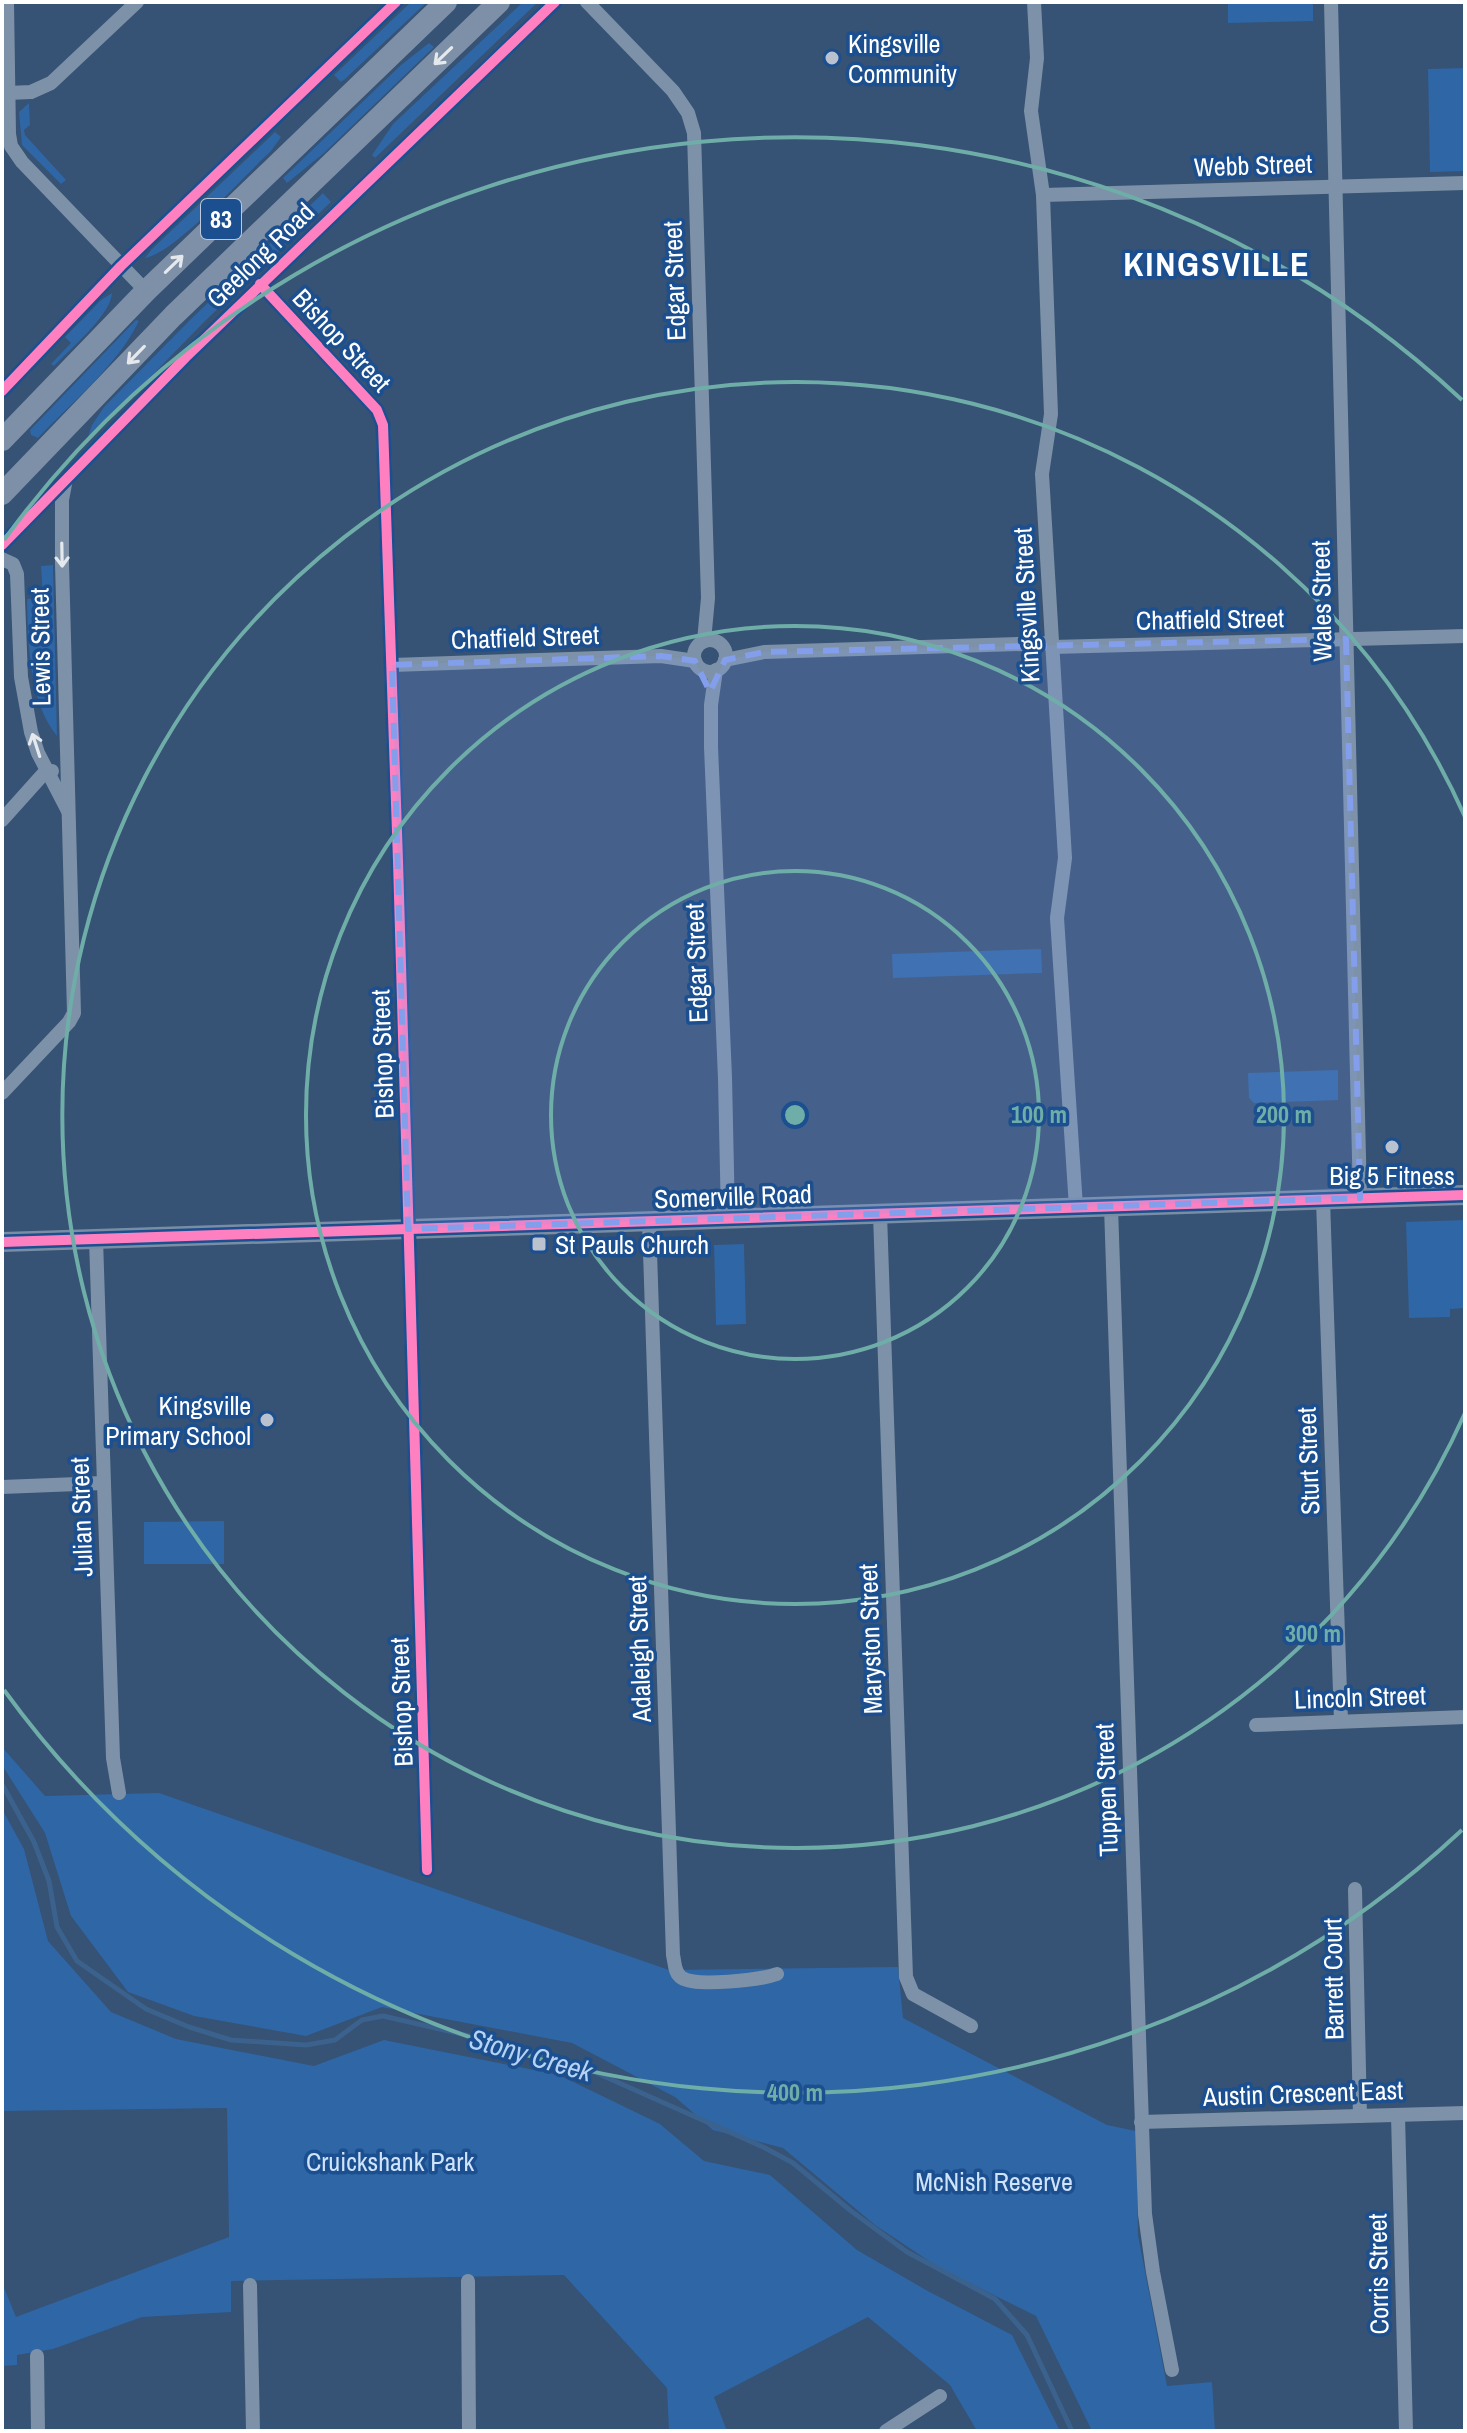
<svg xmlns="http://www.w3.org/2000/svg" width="1467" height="2433" font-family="'Archivo Narrow',sans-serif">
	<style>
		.green { fill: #2f66a5 }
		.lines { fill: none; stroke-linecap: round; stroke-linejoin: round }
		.stream { stroke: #3b618d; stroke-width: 5 }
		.minor { stroke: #7d92a8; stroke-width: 14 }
		.secondary { stroke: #798da4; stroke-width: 20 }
		.trunk { stroke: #7e90a7; stroke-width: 22 }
		.cycleway-casing { stroke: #1b4f8f; stroke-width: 15 }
		.cycleway { stroke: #ff80c0; stroke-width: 10 }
		.oneway { stroke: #e5e9ed }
		.oneway2 { stroke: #e5e9ee }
		.marked { fill: #839eea; fill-opacity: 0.2; stroke: #839eea; stroke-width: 6; stroke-dasharray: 16 10; stroke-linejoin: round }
		.ring { fill: none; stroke: #6fada8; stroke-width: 4 }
		.poi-dot { fill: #b9c2ce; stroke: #1b4f8f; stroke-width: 3 }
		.labels { text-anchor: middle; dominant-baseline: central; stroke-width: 7; stroke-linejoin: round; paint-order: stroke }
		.shield { fill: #1b4f8f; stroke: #bbcadd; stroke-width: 2 }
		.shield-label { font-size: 24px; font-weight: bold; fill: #fff }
		.poi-label { font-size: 26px; fill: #fff; stroke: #1b4f8f; text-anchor: start }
		.street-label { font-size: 26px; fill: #fff; stroke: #1b4f8f }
		.park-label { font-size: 26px; fill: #cfe3fa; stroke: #1b4f8f }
		.water-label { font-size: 28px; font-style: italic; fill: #b5d3f5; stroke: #1b4f8f }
		.district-label { font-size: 34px; font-weight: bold; letter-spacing: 2px; fill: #fff; stroke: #1b4f8f }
		.centre { fill: #6fada8; stroke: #1b4f8f; stroke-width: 4 }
		.ring-label { font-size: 24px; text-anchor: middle; font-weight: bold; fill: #6fada8; stroke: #1b4f8f; stroke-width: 7; stroke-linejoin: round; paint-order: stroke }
	</style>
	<rect width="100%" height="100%" fill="#365274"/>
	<!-- green -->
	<g class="green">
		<path d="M411 2H427L345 79 341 82 334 75Z"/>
		<path d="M523 2H538L375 158 372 155 393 124Z"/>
		<path d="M1228 2H1313V21L1228 23Z"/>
		<path d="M429 43 434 47 324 153 287 183 283 178 401 65Z"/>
		<path d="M1465 68V171L1430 172 1428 69Z"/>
		<path d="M29 103 30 125 24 130 25 135 66 180 61 184 22 145 19 112Z"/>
		<path d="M275 132 281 137 271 151C245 175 175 253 145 258L152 249Z"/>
		<path d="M323 193 331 202 206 320 86 443 92 425 104 407 193 317Z"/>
		<path d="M112 293C111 315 70 349 54 366L51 364 71 343 65 337 101 300Z"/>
		<path d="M136 320 139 321C117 366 72 402 38 438L31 435 30 430Z"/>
		<path d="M53 565 57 736C29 702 28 643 27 599L43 598 41 566Z"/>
		<path d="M1041 949 1042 973 893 978 892 954Z"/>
		<path d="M1338 1070V1100L1254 1103 1249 1098 1248 1073Z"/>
		<path d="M1465 1220V1308L1450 1309V1317L1409 1318 1406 1222Z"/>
		<path d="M744 1244 746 1324 716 1325 714 1245Z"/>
		<path d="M224 1521V1564H144V1522Z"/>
		<path d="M2 1747 45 1796 159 1793 669 1970 898 1967 903 2018 1107 2125 1136 2131 1138 2235 1167 2386 1212 2382 1215 2431H1092L1036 2316 941 2269 875 2225 783 2148 713 2130 675 2097 572 2043 382 2007 306 2036 194 2016 128 1992 71 1916 45 1833 2 1765Z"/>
		<path d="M2 1809 24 1849 48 1941 111 2012 176 2039 314 2066 384 2040 559 2075 660 2124 704 2161 770 2175 857 2250 926 2290 1012 2335 1060 2431H977L950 2385 868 2317 714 2397 727 2431H669L667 2388 564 2275 231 2281V2312L142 2317 53 2349 17 2355V2365L2 2366V2283L16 2317 229 2237 227 2108 2 2111Z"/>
	</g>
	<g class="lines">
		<!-- stream -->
		<path class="stream" d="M2 1784 34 1842 49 1881 57 1927 77 1961 146 2009 189 2027 231 2040 306 2045 335 2040 362 2020 383 2016 483 2039 581 2066 763 2147 793 2163 851 2211 907 2252 995 2299 1027 2335 1072 2431"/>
		<!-- minor -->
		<g class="minor">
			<path d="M7 2 9 134"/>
			<path d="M587 2 673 91 688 113 694 133 708 598 704 641"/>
			<path d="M1034 2 1037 58 1031 111 1043 195 1051 414 1042 474 1065 858 1057 918 1076 1207"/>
			<path d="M1331 2 1360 1198"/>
			<path d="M8 93 31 92 51 83 137 2"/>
			<path d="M2 134H9L11 146 22 162 146 291"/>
			<path d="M1043 195 1465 183"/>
			<path d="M260 284 377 410 383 425 398 861 427 1870"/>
			<path d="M2 391 121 266 396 2"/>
			<path d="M2 545 186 357 555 2"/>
			<path d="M2 559 13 564 17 574 21 677 31 732 38 753 68 811"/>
			<circle cx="710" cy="656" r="16"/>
			<path d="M1052 647 1465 636"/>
			<path d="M725 660 764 652 1052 643"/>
			<path d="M392 665 661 656 695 661"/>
			<path d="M716 670 711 705V747L725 1078 728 1218"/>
			<path d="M2 820 46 771H52"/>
			<path d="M2 1093 69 1022 74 1013 62 563V500L66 479"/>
			<path d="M1323 1200 1341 1721"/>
			<path d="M1111 1207 1145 2214 1153 2272 1172 2370"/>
			<path d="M880 1214 906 1977 913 1994 971 2026"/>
			<path d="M649 1221 673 1955C675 1963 674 1973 682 1978 697 1987 760 1980 777 1974"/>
			<path d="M96 1239 113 1758 119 1793"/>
			<path d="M2 1487 103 1483"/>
			<path d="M1256 1725 1465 1717"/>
			<path d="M1355 1889 1360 2116"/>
			<path d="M1398 2115 1406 2431"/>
			<path d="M1141 2122 1465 2113"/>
			<path d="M468 2281 469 2431"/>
			<path d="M250 2285 253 2431"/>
			<path d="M37 2356 38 2431"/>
			<path d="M886 2431 940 2396"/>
		</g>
		<!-- secondary -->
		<path class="secondary" d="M2 1242 1465 1195"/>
		<!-- trunk -->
		<g class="trunk">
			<path d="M2 440 146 291 446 2"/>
			<path d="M2 494 173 316 499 2"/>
		</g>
		<defs>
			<g id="cycleway">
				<path d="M260 284 377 410 383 425 398 861 427 1870"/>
				<path d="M2 391 121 266 396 2"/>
				<path d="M2 545 186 357 555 2"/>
				<path d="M2 1242 1465 1195"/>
			</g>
		</defs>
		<!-- cycleway casing -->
		<use href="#cycleway" class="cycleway-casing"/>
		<!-- cycleway -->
		<use href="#cycleway" class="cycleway"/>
	</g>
	<!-- one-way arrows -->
	<defs><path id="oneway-shaft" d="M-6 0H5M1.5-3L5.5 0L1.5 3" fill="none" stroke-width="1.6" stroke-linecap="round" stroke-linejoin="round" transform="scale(2)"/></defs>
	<g class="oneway">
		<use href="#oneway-shaft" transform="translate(443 56) rotate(136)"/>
		<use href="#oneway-shaft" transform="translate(174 264) rotate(-44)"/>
		<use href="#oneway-shaft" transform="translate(136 355) rotate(134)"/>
	</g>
	<g class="oneway2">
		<use href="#oneway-shaft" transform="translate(62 555) rotate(89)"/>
		<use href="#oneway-shaft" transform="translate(36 745) rotate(-108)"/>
	</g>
	<!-- marked area -->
	<path class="marked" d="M1346 639 1360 1198 408 1229 392 665 661 656 695 661 710 692 725 660 764 652Z"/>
	<!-- distance rings -->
	<g class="ring">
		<circle cx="795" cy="1115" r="244"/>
		<circle cx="795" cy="1115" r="489"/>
		<path d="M1465 1413A733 733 0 1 1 1465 817"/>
		<path d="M1462 1830A978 978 0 0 1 4 1690M4 540A978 978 0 0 1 1462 400"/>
	</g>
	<!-- markers -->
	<g class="poi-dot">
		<circle cx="832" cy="58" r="8"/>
		<circle cx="1392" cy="1147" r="8"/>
		<rect x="531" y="1236" width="16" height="16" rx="4"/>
		<circle cx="267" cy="1420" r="8"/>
	</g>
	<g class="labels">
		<!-- shield labels -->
		<rect class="shield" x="201" y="199" width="40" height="40" rx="6"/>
		<g class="shield-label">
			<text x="221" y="219">83</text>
		</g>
		<!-- poi labels -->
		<g class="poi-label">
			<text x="848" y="43">Kingsville<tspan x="848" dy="30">Community</tspan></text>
			<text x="1392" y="1175" text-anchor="middle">Big 5 Fitness</text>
			<text x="555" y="1244">St Pauls Church</text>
			<text x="251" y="1405" text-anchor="end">Kingsville<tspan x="251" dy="30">Primary School</tspan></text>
		</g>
		<!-- street labels -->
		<g class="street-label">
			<text transform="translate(1253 165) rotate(-2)">Webb Street</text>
			<text transform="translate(260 255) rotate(-44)">Geelong Road</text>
			<text transform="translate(674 281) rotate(-92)">Edgar Street</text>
			<text transform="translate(342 340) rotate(47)">Bishop Street</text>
			<text transform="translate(1321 601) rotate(-91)">Wales Street</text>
			<text transform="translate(1026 605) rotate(-93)">Kingsville Street</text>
			<text transform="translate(1210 619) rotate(-1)">Chatfield Street</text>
			<text transform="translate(525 637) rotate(-2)">Chatfield Street</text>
			<text transform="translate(40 647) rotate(-91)">Lewis Street</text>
			<text transform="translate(696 963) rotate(-92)">Edgar Street</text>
			<text transform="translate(382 1054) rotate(-92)">Bishop Street</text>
			<text transform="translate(733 1196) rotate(-2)">Somerville Road</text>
			<text transform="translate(1308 1461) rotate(-92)">Sturt Street</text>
			<text transform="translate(81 1517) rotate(-92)">Julian Street</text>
			<text transform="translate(870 1639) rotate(-92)">Maryston Street</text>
			<text transform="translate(639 1649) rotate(-92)">Adaleigh Street</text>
			<text transform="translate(1360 1697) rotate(-2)">Lincoln Street</text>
			<text transform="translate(401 1702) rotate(-92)">Bishop Street</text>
			<text transform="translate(1106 1790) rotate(-92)">Tuppen Street</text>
			<text transform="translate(1333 1979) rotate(-91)">Barrett Court</text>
			<text transform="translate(1303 2093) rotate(-2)">Austin Crescent East</text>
			<text transform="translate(1378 2274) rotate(-91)">Corris Street</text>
		</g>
		<!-- park labels -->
		<g class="park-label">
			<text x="390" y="2161">Cruickshank Park</text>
			<text x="994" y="2181">McNish Reserve</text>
		</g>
		<!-- water labels -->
		<g class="water-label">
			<text transform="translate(531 2055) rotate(16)">Stony Creek</text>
		</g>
		<!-- district labels -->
		<g class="district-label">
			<text x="1217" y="264">KINGSVILLE</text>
		</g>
	</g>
	<circle cx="795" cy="1115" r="12" class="centre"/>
	<g class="ring-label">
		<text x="1039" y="1123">100 m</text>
		<text x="1284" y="1123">200 m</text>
		<text x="1313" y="1642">300 m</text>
		<text x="795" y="2101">400 m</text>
	</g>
	<!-- border -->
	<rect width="1467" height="2433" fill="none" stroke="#ffffff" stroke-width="8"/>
</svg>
